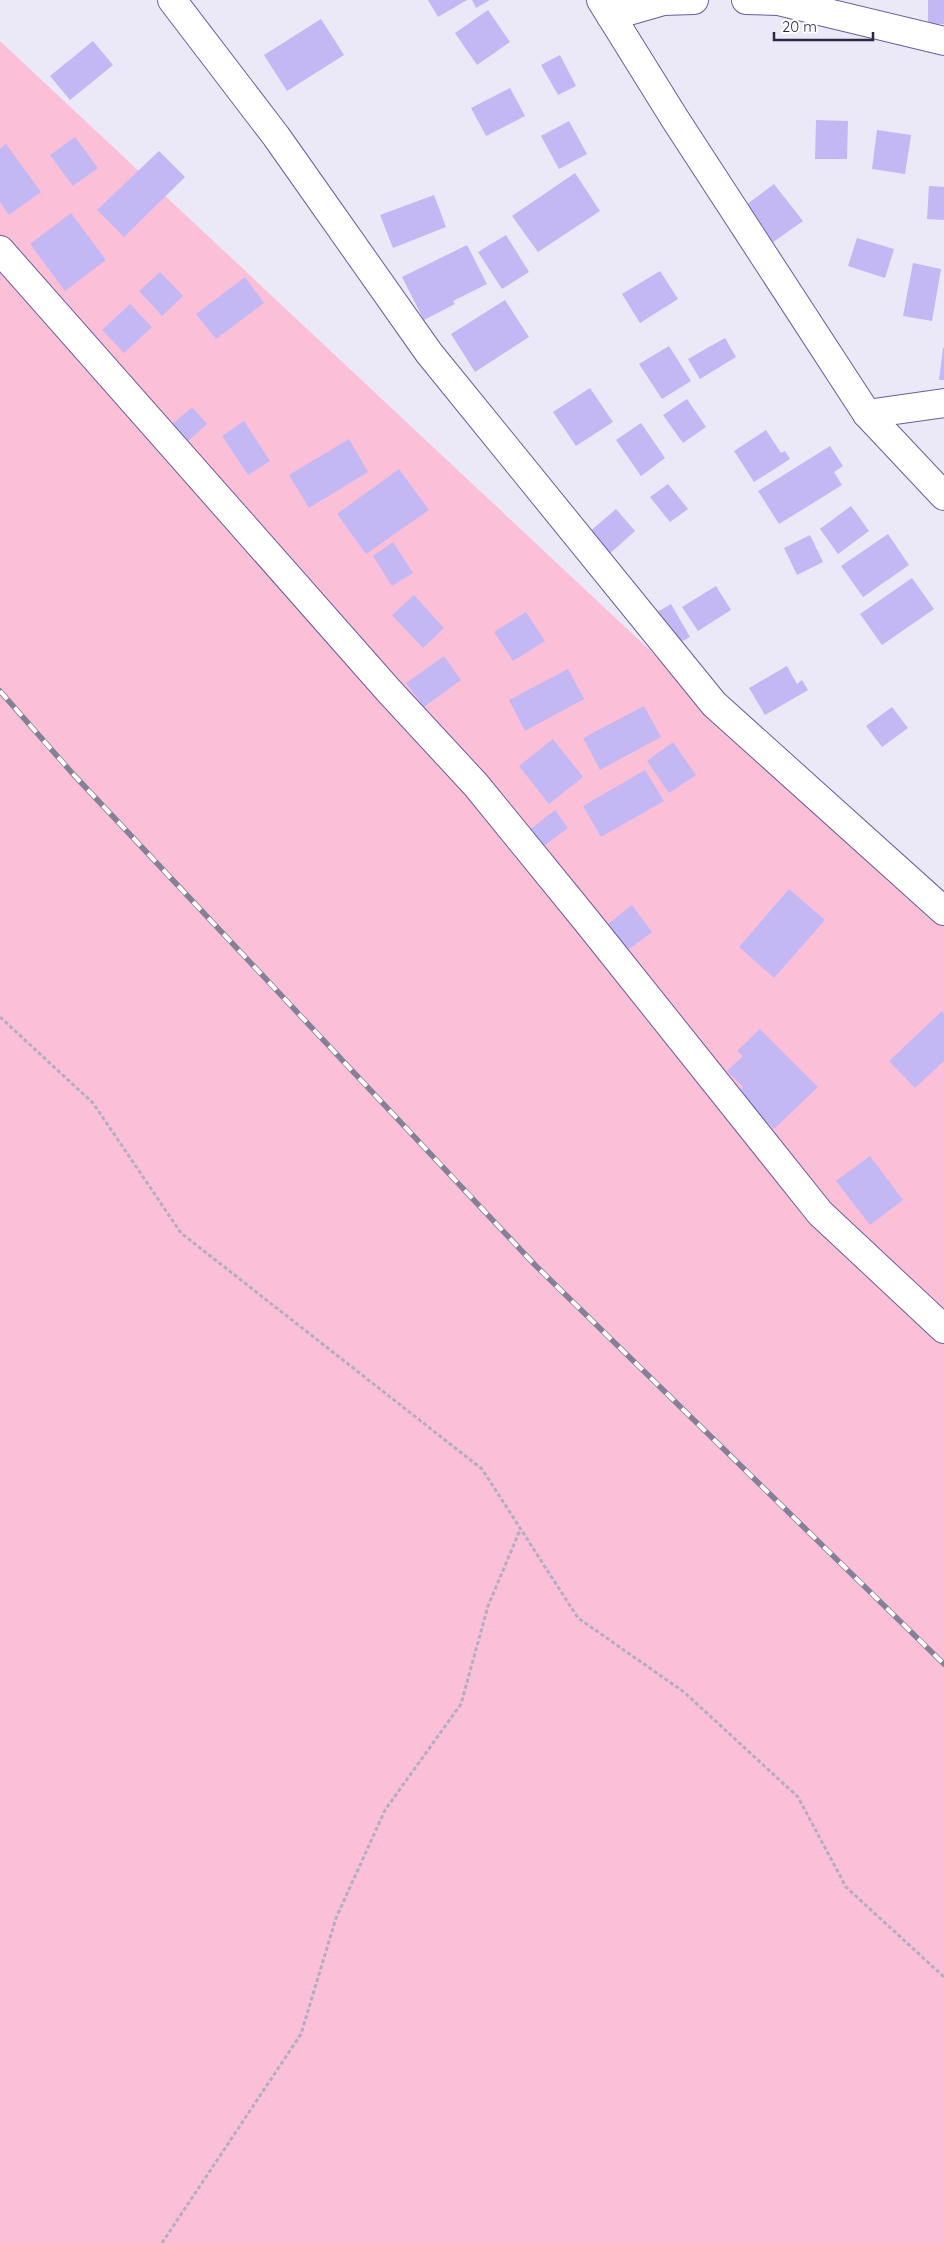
<svg xmlns="http://www.w3.org/2000/svg" width="944" height="2243" font-family="Quicksand,sans-serif">
	<style>
		.green { fill: #fbc0d7 }
		.building { fill: #c4b8f4 }
		.lines { fill: none; stroke-linecap: round; stroke-linejoin: round }
		.minor-casing { stroke: #6c5c9f; stroke-width: 30 }
		.path { stroke: #b2aec2; stroke-width: 3; stroke-dasharray: 4 2.5; stroke-linecap: butt }
		.minor { stroke: #fff; stroke-width: 28 }
		.rail-casing { stroke: #848097; stroke-width: 5.5 }
		.rail { stroke: #fff; stroke-width: 4; stroke-dasharray: 11; stroke-linecap: butt }
	</style>
	<rect width="100%" height="100%" fill="#ebe8f8"/>
	<!-- green -->
	<path class="green" d="M0 41 944 926V2243H0Z"/>
	<!-- building -->
	<g class="building">
		<path d="M428 0H467L438 17Z"/>
		<path d="M472 0H490L476 8Z"/>
		<rect x="928" y="0" width="16" height="24"/>
		<path d="M488 10 510 42 477 65 455 33Z"/>
		<path d="M321 19 344 55 287 91 264 55Z"/>
		<path d="M93 41 113 65 70 100 50 76Z"/>
		<path d="M560 55 576 86 558 95 541 65Z"/>
		<path d="M510 88 525 116 486 136 471 108Z"/>
		<path d="M816 120 848 121 847 159H815Z"/>
		<path d="M569 121 587 154 559 169 541 136Z"/>
		<path d="M877 130 911 135 905 174 872 169Z"/>
		<path d="M75 137 98 168 73 186 50 155Z"/>
		<path d="M6 144 41 192 9 215 0 202V149Z"/>
		<path d="M159 151 185 177 124 237 97 210Z"/>
		<path d="M575 173 600 211 538 252 512 216Z"/>
		<path d="M774 184 803 221 769 245 742 208Z"/>
		<path d="M929 186 944 187V220L927 219Z"/>
		<path d="M434 195 446 227 393 248 380 215Z"/>
		<path d="M71 213 106 260 65 291 30 244Z"/>
		<path d="M506 235 529 272 502 289 478 252Z"/>
		<path d="M857 238 894 249 885 278 848 266Z"/>
		<path d="M467 245 487 284 453 301 455 304 424 320 402 277Z"/>
		<path d="M913 263 941 269 932 321 903 316Z"/>
		<path d="M660 271 678 299 640 323 622 294Z"/>
		<path d="M160 272 183 296 162 316 139 291Z"/>
		<path d="M245 277 264 303 216 339 196 314Z"/>
		<path d="M505 300 529 337 475 372 451 334Z"/>
		<path d="M130 304 152 327 124 353 102 330Z"/>
		<path d="M725 338 736 357 700 379 688 359Z"/>
		<path d="M669 346 691 381 662 399 639 364Z"/>
		<path d="M943 348H944V380H939Z"/>
		<path d="M590 388 613 422 576 446 553 412Z"/>
		<path d="M687 399 706 427 683 443 663 415Z"/>
		<path d="M192 407 207 424 184 445 168 428Z"/>
		<path d="M244 421 270 461 248 475 222 436Z"/>
		<path d="M641 423 665 458 641 476 616 440Z"/>
		<path d="M766 430 781 453 785 451 790 459 754 482 734 451Z"/>
		<path d="M349 439 368 472 309 508 289 475Z"/>
		<path d="M830 446 843 466 834 472 842 485 779 524 758 491Z"/>
		<path d="M399 469 429 510 366 554 337 514Z"/>
		<path d="M668 484 688 509 670 522 650 497Z"/>
		<path d="M851 506 869 531 838 554 820 529Z"/>
		<path d="M616 509 635 531 607 556 588 533Z"/>
		<path d="M888 534 909 565 863 597 841 566Z"/>
		<path d="M810 535 823 562 797 575 784 548Z"/>
		<path d="M393 542 413 573 392 586 373 556Z"/>
		<path d="M912 578 934 609 882 645 860 614Z"/>
		<path d="M716 586 731 610 698 631 682 607Z"/>
		<path d="M414 595 444 628 423 648 392 615Z"/>
		<path d="M671 604 690 637 671 647 652 615Z"/>
		<path d="M526 612 545 641 513 661 494 632Z"/>
		<path d="M444 656 461 680 424 707 406 683Z"/>
		<path d="M787 666 797 684 802 680 808 690 765 715 749 688Z"/>
		<path d="M568 669 584 699 525 731 509 700Z"/>
		<path d="M644 706 661 737 600 770 583 738Z"/>
		<path d="M892 707 908 728 882 747 866 726Z"/>
		<path d="M553 739 583 777 549 804 519 766Z"/>
		<path d="M673 742 696 775 669 793 647 761Z"/>
		<path d="M645 770 664 801 601 837 583 806Z"/>
		<path d="M555 810 568 828 541 848 528 831Z"/>
		<path d="M789 889 825 920 774 978 739 947Z"/>
		<path d="M632 905 652 932 624 953 604 927Z"/>
		<path d="M942 1011 944 1014V1061L915 1088 889 1061Z"/>
		<path d="M760 1029 818 1087 774 1129 738 1093 743 1087 727 1071 743 1056 737 1051Z"/>
		<path d="M870 1156 903 1200 870 1225 836 1181Z"/>
	</g>
	<g class="lines">
		<defs>
			<g id="minor">
				<path d="M172 0 276 136 429 353 714 704 944 911"/>
				<path d="M601 0 675 119 867 414 944 496"/>
				<path d="M746 0 778 1 944 41"/>
				<path d="M611 16 663 1 694 0"/>
				<path d="M0 250 389 691 476 785 586 920 820 1213 944 1329"/>
				<path d="M867 414 944 403"/>
			</g>
		</defs>
		<!-- minor casing -->
		<use href="#minor" class="minor-casing"/>
		<!-- path -->
		<g class="path">
			<path d="M0 1017 93 1103 181 1233 482 1469 578 1618 684 1692 798 1797 846 1887 944 1977"/>
			<path d="M162 2243 301 2034 336 1918 385 1810 461 1704 488 1606 520 1530"/>
		</g>
		<!-- minor -->
		<use href="#minor" class="minor"/>
		<defs>
			<path id="rail" d="M0 691 73 774 535 1265 944 1664"/>
		</defs>
		<!-- rail casing -->
		<use href="#rail" class="rail-casing"/>
		<!-- rail -->
		<use href="#rail" class="rail"/>
	</g>
	<!-- scale -->
	<path d="M774 32v8h99v-8" fill="none" stroke="#2d2744" stroke-width="2.5"/>
	<text x="782" y="32" font-size="15" fill="#2d2744" stroke="#ffffff" stroke-width="4" paint-order="stroke">20 m</text>
</svg>
